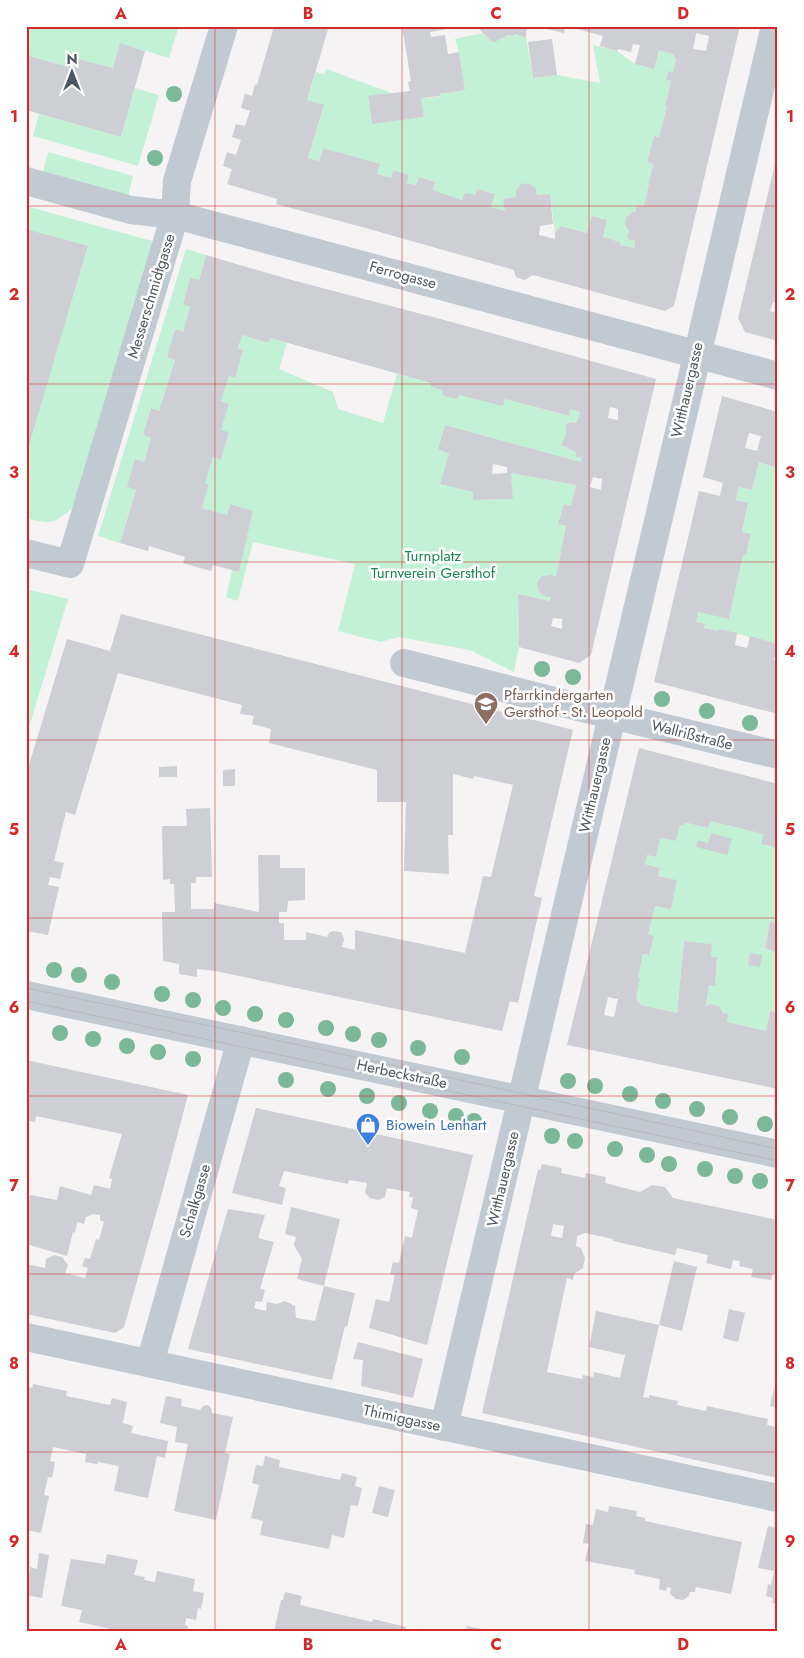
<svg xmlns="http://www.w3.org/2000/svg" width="804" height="1658" font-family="Jost,sans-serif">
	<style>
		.green { fill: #c3f1d5 }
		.building { fill: #cdcfd5; fill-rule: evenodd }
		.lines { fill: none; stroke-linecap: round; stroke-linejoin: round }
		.minor { stroke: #c1cad2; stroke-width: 28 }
		.tram { stroke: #b5b8bd; stroke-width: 1 }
		.tree { fill: #7bb799 }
		.grid { fill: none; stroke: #d62828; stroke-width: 1; stroke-opacity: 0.55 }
		.labels { text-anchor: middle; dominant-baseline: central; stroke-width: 5; stroke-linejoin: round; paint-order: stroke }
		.street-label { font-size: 15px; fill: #4a5661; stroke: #fff }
		.park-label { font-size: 15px; fill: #17864f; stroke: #fff }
		.education-label { font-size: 15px; fill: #785e54; stroke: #fff; text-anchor: start }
		.shop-label { font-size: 15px; fill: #366cbe; stroke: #fff; text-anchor: start }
		.neatline { fill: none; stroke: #d62828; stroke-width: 2 }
		.grid-label { font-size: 16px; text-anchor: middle; font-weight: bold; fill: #d62828 }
	</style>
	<rect width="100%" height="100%" fill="#f5f3f3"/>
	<!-- green -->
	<g class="green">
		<path d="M26 26H179L169 58 120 43 113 68 71 57 68 67 26 55Z"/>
		<path d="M483 33C494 45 495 42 508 35L513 36 514 34 526 37 533 78 557 75 600 83 593 45 617 51 635 64 654 69 659 50 673 54 676 60 673 72 668 71 666 80 671 81 665 106H667L659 137 654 136 647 162 653 164 644 206 637 205 635 212H632L626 217 625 225 629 231 627 239 635 241 634 248 620 245V242L603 237 607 220 592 216 587 233 561 226 555 233 550 194 537 195 536 189 529 183 521 184 516 190V197L505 211 491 207 495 194 477 189 475 195 466 193 464 194 462 200 433 190 435 182 419 177 416 185 407 183 409 175 393 170 391 178 377 174 379 164 323 148 319 161 308 158 324 106 307 100 316 72 324 74 326 69 392 93 368 97 372 123 424 117 421 98 439 97V94L465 90 459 52 455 39Z"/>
		<path d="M135 88 159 95 138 166 33 136 39 114 121 137Z"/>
		<path d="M48 152 133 176 128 197 48 176 43 171Z"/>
		<path d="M26 206 159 243 73 508C53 524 51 525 26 518V453L88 247 26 229Z"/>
		<path d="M186 249 206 255 199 280 190 278 183 304 190 307 183 332 175 330 167 357 175 360 159 411 151 408 143 435 151 438 144 462 135 459 136 490 120 543 98 536Z"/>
		<path d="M242 335 268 343 270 338 287 343 279 369 333 392 338 409 383 423 397 374 431 383V387L442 390 457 399 460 395 505 399 568 416 570 409 580 412 577 423 571 422 566 424V435L561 445 576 452V457L582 458 581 462 445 425 438 449 449 454 441 484 473 492V500L513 499 511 473 576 485 571 506 564 505 558 524 566 526 556 576 551 575 542 576 546 596 551 597 550 601 518 594 519 647 514 672 470 650 398 637 381 642 338 631 355 564 253 542 238 601 226 597 232 570 239 572 253 511 230 504 227 515 202 508 209 484 205 483 213 457 221 459 229 432 221 430 229 404 221 401 229 376 235 377 243 350 238 348Z"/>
		<path d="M759 462 778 468V644L719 629 718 631 704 628 705 624 696 622 698 612 729 618 743 555H746L751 535 742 532 748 504 736 500 739 487 752 490Z"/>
		<path d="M26 589 68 599 26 737Z"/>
		<path d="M710 821 763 834 761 844 778 848V924L770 921 765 948 778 953V1012L770 1011 766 1031 727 1022 729 1014 723 1013 719 1006 711 1004 706 1006 709 985H715L717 958 711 957V944L684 941 677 1013 641 1005 636 998 638 977 643 954 649 955 654 936 648 934 655 906 671 908 677 880 658 876 660 868 645 864 647 855 656 857 660 838 676 841 680 826 687 823 708 828Z"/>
	</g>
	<!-- building -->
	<g class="building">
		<path d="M274 26H329L307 100 324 105 308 158 319 161 323 148 380 164 377 174 391 178 393 170 409 175 407 183 416 185 419 177 435 182 433 190 462 200 464 194 467 193 475 195 477 189 495 194 491 207 505 211 503 199 516 197V190L521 184 529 183 536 189 537 195 550 194 553 224 540 226 539 235 555 239V233L561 226 587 233 592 216 607 220 603 237 620 242V245L634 248 635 241 627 239 629 231 625 225 626 217 632 212H635L637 205 644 206 653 164 647 162 654 136 659 137 667 106H665L671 81 666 80 668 71 673 72 676 60 673 54 659 50 654 69 635 64 640 45 633 44 631 52 618 49 617 51 600 46 603 36 566 26H740L674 306 665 311 533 275 525 280 516 277 514 270 362 227 276 204 277 199 227 184 232 169 223 166 227 152 236 155 241 140 232 137 236 124 245 126 250 111 241 108 245 94 252 96 255 84 257 85ZM696 33 709 36 706 51 693 49Z"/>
		<path d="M402 26H465L430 32 431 37 445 35 448 54 459 52 465 90 439 94 440 96 421 98 424 117 372 124 368 96 410 91 408 82 411 81Z"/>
		<path d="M476 26H527L526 37 514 34V36L508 35 495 42 491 41Z"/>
		<path d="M542 26H565L564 33 542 28Z"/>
		<path d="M552 39 557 75 533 78 528 42Z"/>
		<path d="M120 43 145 51 121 137 26 110V55L68 67 71 57 113 68Z"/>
		<path d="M777 156 778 303 773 302 770 311 778 313V341L745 332 738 318Z"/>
		<path d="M26 229 88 246 27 452H26Z"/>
		<path d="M206 255 288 279 448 321 656 379 591 655 579 663 519 647 518 594 550 601 551 597H546L539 592 537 583 542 576 551 575 556 576 566 526 558 524 564 504 571 506 576 485 511 473 513 499 473 500V492L440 484 449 454 438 449 445 425 581 462 582 458 576 457V452L561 445 566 435V424L571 422 577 423 580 412 570 409 569 416 505 399 503 406 460 395 457 399 444 396 442 390 431 387V383L270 338 268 343 242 335 238 348 243 350 235 378 229 376 221 401 229 404 221 430 229 432 221 460 213 457 205 483 209 484 202 508 227 515 230 504 253 511 239 572 213 565 211 571 183 563 185 557 149 546 148 551 120 543 136 490 127 487 135 459 144 462 151 438 143 435 151 408 159 411 175 360 167 357 175 329 183 332 190 307 183 304 190 278 199 280ZM610 407 618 409V420L608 418ZM493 464 507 467V473L492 474ZM593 477 602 479 601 490 590 487ZM553 618 562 619V629L551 626Z"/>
		<path d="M722 396 778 412V468L759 462 752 490 739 487 736 500 748 503 742 532 751 534 746 555H743L729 619 698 612 696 622 705 624 704 628 718 631 719 629 737 633 735 645 747 648 750 636 778 644 774 660 778 661V714L654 682 699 491 720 496 723 483 703 477ZM749 433 761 436 757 451 745 448Z"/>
		<path d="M121 614 573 730 534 896 542 898 518 1003 510 1001 502 1031 215 971 197 969V977L179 974V964L163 961 162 912H175L174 884H170V879L163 880 162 826H187L186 809 210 808 212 877H196V883H191V909H214V903L259 912 258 855H280V868H305V900L288 901 287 912H279V923H284V940H306V932L327 937 329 933 333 931 341 932 344 939 342 947 355 950V930L465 953 483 876 491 877 513 785 474 776 473 779 453 774V835H448L449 874 404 871 406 802H377V770L269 743 271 729 252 724 254 716 240 714 242 705 118 673 75 815 66 812 54 861 64 863 60 879 50 877 48 885 59 887 48 935 26 931V775L67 639 110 651Z"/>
		<path d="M639 748 778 784V848L761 844 763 834 710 821 708 828 687 823 680 826 676 841 660 838 656 857 647 855 645 864 660 868 658 876 677 880 671 909 655 906 648 934 654 936 649 955 643 954 638 977 640 978 636 998 641 1005 677 1013 684 941 712 944 711 957H717L715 986 709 985 706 1006 711 1004 719 1006 723 1013 729 1014 727 1022 766 1031 770 1011 778 1012V1089L567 1045ZM608 997 618 999 614 1017 604 1015Z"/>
		<path d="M177 766V777H159V767Z"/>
		<path d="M235 769V786H223V770Z"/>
		<path d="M711 833 732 839 727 855 696 847 698 840 708 843Z"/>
		<path d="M770 921 778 924V953L765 948Z"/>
		<path d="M750 953 762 955 760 967 748 965Z"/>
		<path d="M26 1060 188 1095 162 1193 124 1327 115 1333 26 1314V1264L45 1268 46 1259 54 1255 62 1257 68 1265 65 1273 85 1278 88 1268 82 1266 85 1258 90 1259 96 1239 99 1240 104 1222 100 1220V1215L93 1214 86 1217 84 1224 77 1222 75 1233 73 1232 67 1256 26 1244V1209L30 1195 57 1200 60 1186 91 1195 94 1185 110 1189 112 1179 109 1178 122 1134 36 1116 35 1122 28 1121 26 1123Z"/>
		<path d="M256 1108 473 1155 427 1345 369 1328 376 1299 389 1302 395 1275 390 1274 393 1262 399 1263 405 1236 412 1238 418 1210 411 1208 413 1197H409L410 1192 387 1188 385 1197 378 1200 370 1198 365 1193 367 1183 349 1180 348 1184 284 1171 279 1186 286 1188 282 1205 232 1193Z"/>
		<path d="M542 1164 562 1168 561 1173 585 1178 586 1173 606 1177 605 1183 640 1192 652 1185 665 1187 673 1198 778 1220V1274L773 1273 771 1280 751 1277 753 1269 739 1266 740 1261 733 1260 731 1269 706 1263 708 1255 677 1248 675 1255 613 1241V1239L585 1233 577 1236 576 1246 581 1248 585 1258 583 1268 574 1274 573 1280 567 1278 547 1372 582 1379 583 1375 593 1377 594 1372 620 1378 625 1355 589 1347 596 1311 659 1325 643 1397 649 1398V1395L678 1401 677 1405 706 1411 707 1406 768 1419 767 1425 778 1427V1478L482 1413 538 1169 540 1170ZM553 1224 564 1226 562 1238 551 1236Z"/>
		<path d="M291 1207 340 1219 324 1286 297 1279 302 1259 294 1245 296 1237 285 1234Z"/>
		<path d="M228 1209 265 1215 258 1238 274 1242 260 1289 265 1290 262 1302 256 1301 254 1308 266 1311 267 1302 277 1304 285 1301 295 1306 296 1318 315 1321 324 1286 355 1293 347 1327 345 1326 332 1380 188 1349Z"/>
		<path d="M674 1261 697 1267 682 1331 659 1325Z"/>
		<path d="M729 1309 745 1313 738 1342 723 1338Z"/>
		<path d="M358 1342 423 1359 413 1398 361 1386 363 1360 353 1359Z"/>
		<path d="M33 1384 67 1391 66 1396 110 1405 112 1398 127 1402 123 1423 133 1426 131 1433 168 1441 165 1458 157 1456 148 1498 114 1491 119 1466 98 1462 97 1464 85 1462 86 1454 53 1447 50 1461 55 1462 52 1478 48 1477 44 1495 49 1496 41 1533 26 1530V1386L32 1388Z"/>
		<path d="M774 1388H778V1408L770 1406Z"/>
		<path d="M166 1396 182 1399 181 1406 200 1410 203 1406 208 1405 211 1408 212 1413 233 1417 225 1453 230 1454 216 1520 174 1511 188 1444 175 1442 177 1427 160 1423Z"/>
		<path d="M265 1456 280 1460 279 1467 340 1480 342 1473 357 1477 355 1486 362 1488 358 1506 351 1505 344 1538 332 1535 329 1549 260 1535 263 1521 251 1518 259 1485 252 1483 256 1465 263 1466Z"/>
		<path d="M379 1486 395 1490 388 1517 372 1513Z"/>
		<path d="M609 1506 637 1511 636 1516 645 1518V1521L742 1542 731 1594 696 1587 695 1592H690L689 1596 683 1600 676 1599 670 1594 671 1588 667 1587 666 1591 659 1589 660 1579 634 1574 635 1570 585 1561 589 1544 583 1543 586 1524 593 1525 596 1509 608 1512Z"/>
		<path d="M768 1526 778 1528V1604L772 1603 773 1598 766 1596 768 1584 771 1585 774 1571 758 1568Z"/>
		<path d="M39 1553 49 1555 42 1598 26 1595 30 1567 37 1569Z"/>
		<path d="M107 1554 138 1560 134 1575 145 1577 144 1580 155 1582 157 1571 195 1579 193 1591 204 1593 201 1609 198 1608 196 1620 186 1618 185 1625 188 1626 187 1632H124L79 1622 82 1610 61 1606 71 1559 105 1564Z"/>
		<path d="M285 1592 302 1596 300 1605 372 1622 373 1619 406 1627 405 1632H274L281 1600H283Z"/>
		<path d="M467 1626 491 1631V1632H465Z"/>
	</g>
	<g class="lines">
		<!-- minor -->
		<g class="minor">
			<path d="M26 181 131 210 175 215 778 376"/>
			<path d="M26 553 70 564 175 215 177 181 224 26"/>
			<path d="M404 663 582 708 778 755"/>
			<path d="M26 995 778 1154"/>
			<path d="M26 1337 778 1498"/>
			<path d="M150 1363 241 1040"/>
			<path d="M444 1427C556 960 662 492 775 26"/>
		</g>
		<!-- tram -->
		<g class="tram">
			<path d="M26 988 244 1033 778 1149"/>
			<path d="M26 1001 778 1161"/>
		</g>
	</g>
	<!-- trees -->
	<g class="tree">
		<circle cx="174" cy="94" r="8"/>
		<circle cx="155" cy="158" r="8"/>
		<circle cx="542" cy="669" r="8"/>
		<circle cx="573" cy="677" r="8"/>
		<circle cx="662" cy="699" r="8"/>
		<circle cx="707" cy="711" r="8"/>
		<circle cx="750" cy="723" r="8"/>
		<circle cx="54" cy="970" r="8"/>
		<circle cx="79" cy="975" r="8"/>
		<circle cx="112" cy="982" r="8"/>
		<circle cx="162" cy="994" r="8"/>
		<circle cx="193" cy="1000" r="8"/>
		<circle cx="223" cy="1008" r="8"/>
		<circle cx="255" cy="1014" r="8"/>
		<circle cx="286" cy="1020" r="8"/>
		<circle cx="326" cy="1028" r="8"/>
		<circle cx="60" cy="1033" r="8"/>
		<circle cx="353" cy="1034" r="8"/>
		<circle cx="93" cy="1039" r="8"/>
		<circle cx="379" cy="1040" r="8"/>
		<circle cx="127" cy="1046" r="8"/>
		<circle cx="418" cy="1048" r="8"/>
		<circle cx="158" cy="1052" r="8"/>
		<circle cx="462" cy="1057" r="8"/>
		<circle cx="193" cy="1059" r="8"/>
		<circle cx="286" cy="1080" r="8"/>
		<circle cx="568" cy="1081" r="8"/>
		<circle cx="595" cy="1086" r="8"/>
		<circle cx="328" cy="1089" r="8"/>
		<circle cx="630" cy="1094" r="8"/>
		<circle cx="367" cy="1096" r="8"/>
		<circle cx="663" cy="1101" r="8"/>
		<circle cx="399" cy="1103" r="8"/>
		<circle cx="697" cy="1109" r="8"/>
		<circle cx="430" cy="1111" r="8"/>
		<circle cx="456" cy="1116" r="8"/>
		<circle cx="730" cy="1117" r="8"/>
		<circle cx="474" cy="1121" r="8"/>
		<circle cx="765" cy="1124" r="8"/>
		<circle cx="552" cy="1136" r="8"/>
		<circle cx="575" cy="1141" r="8"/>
		<circle cx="615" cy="1149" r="8"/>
		<circle cx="647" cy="1155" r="8"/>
		<circle cx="669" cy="1164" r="8"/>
		<circle cx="705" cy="1169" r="8"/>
		<circle cx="735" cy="1176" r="8"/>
		<circle cx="760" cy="1181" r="8"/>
	</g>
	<!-- grid -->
	<path class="grid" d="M215 26V1632M402 26V1632M589 26V1632M26 206H778M26 384H778M26 562H778M26 740H778M26 918H778M26 1096H778M26 1274H778M26 1452H778"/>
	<!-- icons -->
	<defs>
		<symbol id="school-pin" viewBox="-11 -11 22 30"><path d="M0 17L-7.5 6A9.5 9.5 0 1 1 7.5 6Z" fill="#8d6e63" stroke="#fff"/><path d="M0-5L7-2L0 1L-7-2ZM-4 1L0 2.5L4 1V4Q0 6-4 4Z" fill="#fff"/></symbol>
		<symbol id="shop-pin" viewBox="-11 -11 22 30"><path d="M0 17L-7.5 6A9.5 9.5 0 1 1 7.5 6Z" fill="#3f7fe0" stroke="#fff"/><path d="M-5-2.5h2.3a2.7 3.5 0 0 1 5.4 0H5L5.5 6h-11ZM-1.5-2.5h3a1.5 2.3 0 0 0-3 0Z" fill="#fff"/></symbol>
	</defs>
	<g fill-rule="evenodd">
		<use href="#school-pin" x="472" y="690" width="28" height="38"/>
		<use href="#shop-pin" x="354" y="1111" width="28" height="38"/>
	</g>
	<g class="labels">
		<!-- street labels -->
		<g class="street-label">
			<text transform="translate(403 275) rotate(15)">Ferrogasse</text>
			<text transform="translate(151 296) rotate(-73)">Messerschmidtgasse</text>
			<text transform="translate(687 390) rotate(-77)">Witthauergasse</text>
			<text transform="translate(692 735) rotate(14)">Wallrißstraße</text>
			<text transform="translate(595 785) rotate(-77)">Witthauergasse</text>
			<text transform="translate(402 1074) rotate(12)">Herbeckstraße</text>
			<text transform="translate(503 1179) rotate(-77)">Witthauergasse</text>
			<text transform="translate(195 1201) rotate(-74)">Schalkgasse</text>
			<text transform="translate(402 1418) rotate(12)">Thimiggasse</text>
		</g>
		<!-- park labels -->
		<g class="park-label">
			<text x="433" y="556">Turnplatz<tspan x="433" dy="17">Turnverein Gersthof</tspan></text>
		</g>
		<!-- education labels -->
		<g class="education-label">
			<text x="504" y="695">Pfarrkindergarten<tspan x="504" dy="17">Gersthof - St. Leopold</tspan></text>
		</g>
		<!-- shop labels -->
		<g class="shop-label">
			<text x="386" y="1125">Biowein Lenhart</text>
		</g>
	</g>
	<!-- border -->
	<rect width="804" height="1658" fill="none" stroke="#ffffff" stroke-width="55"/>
	<!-- north arrow -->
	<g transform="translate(72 72)" stroke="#ffffff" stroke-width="4" paint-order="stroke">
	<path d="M0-4L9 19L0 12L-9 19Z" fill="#4a5661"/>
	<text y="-8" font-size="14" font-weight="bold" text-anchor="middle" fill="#4a5661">N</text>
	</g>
	<rect x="28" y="28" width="748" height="1602" class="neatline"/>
	<g class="grid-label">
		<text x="121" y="19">A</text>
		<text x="308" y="19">B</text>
		<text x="496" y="19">C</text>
		<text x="683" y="19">D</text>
		<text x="14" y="122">1</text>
		<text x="790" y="122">1</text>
		<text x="14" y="300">2</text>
		<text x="790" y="300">2</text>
		<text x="14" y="478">3</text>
		<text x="790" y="478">3</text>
		<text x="14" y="657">4</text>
		<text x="790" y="657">4</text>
		<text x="14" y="835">5</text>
		<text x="790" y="835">5</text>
		<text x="14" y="1013">6</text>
		<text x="790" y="1013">6</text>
		<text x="14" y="1191">7</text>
		<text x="790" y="1191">7</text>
		<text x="14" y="1369">8</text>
		<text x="790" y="1369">8</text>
		<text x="14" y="1547">9</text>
		<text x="790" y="1547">9</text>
		<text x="121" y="1650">A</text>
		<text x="308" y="1650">B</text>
		<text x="496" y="1650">C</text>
		<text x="683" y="1650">D</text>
	</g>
</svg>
